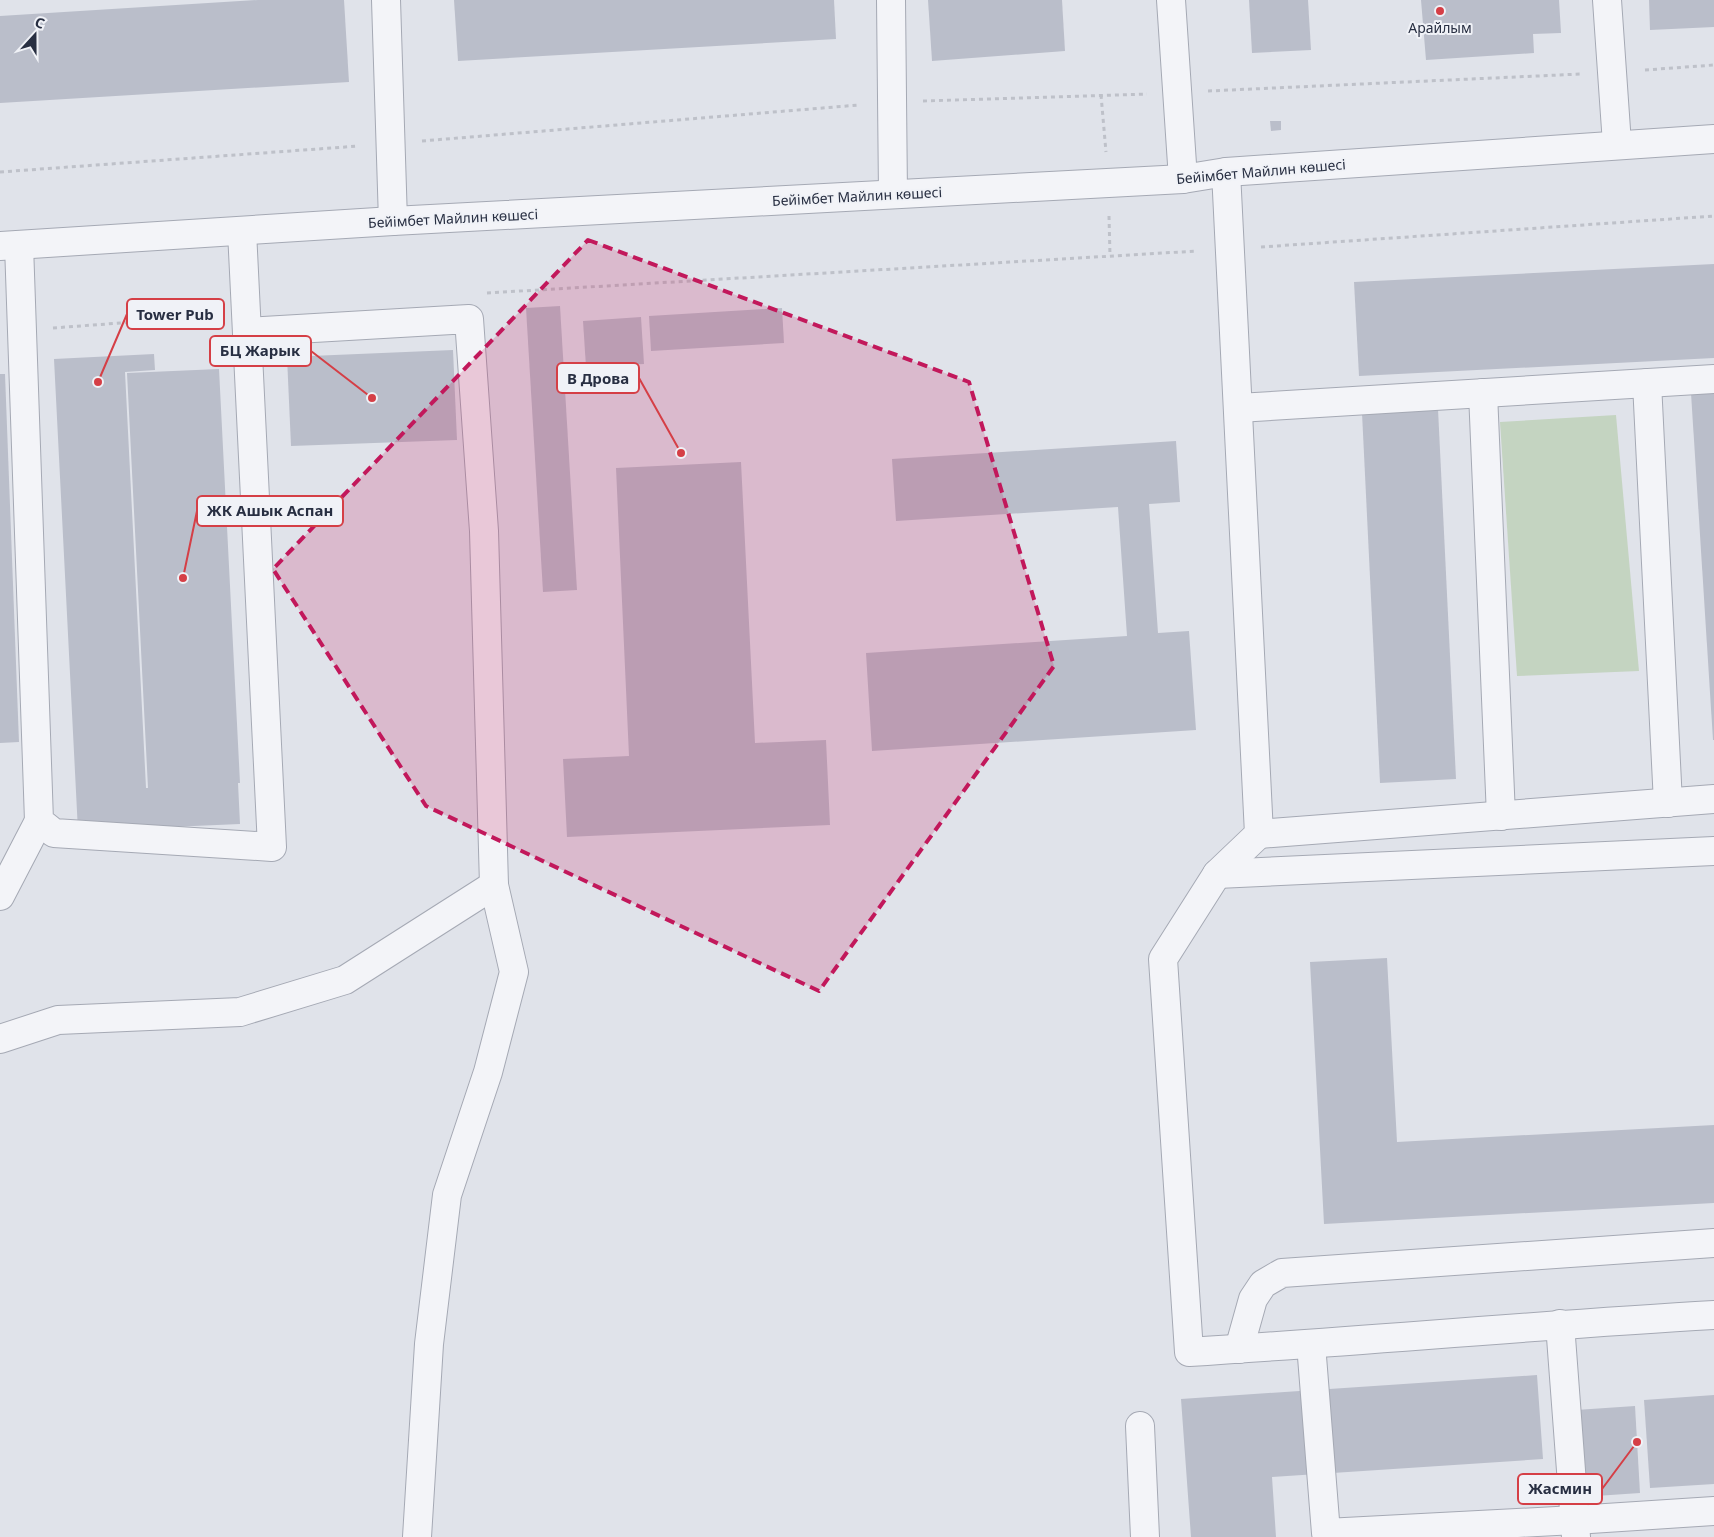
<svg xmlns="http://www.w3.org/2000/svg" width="1714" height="1537" font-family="'Noto Sans',sans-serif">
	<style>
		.green { fill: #c4d4c1 }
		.building { fill: #babeca }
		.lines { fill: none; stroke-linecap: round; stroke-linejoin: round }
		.minor-casing { stroke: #a5a9b4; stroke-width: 30 }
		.path { stroke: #bec1c9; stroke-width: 3; stroke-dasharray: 4 4; stroke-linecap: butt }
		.minor { stroke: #f3f4f8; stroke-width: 28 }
		.marked { fill: #c2185b; fill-opacity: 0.2; stroke: #c2185b; stroke-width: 4; stroke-dasharray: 10 6; stroke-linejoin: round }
		.poi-dot { fill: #d53f46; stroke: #f0f2f7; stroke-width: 2 }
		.labels { text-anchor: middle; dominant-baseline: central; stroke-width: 4; stroke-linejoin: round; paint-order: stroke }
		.poi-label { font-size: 14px; fill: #282f42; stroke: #f0f2f7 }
		.street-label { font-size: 14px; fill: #282f42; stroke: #f0f2f7 }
		.leader { fill: none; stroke: #d53f46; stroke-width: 2 }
		.callout-dot { fill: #d53f46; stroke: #f0f2f7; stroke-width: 2 }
		.callout { fill: #f0f2f7; stroke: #d53f46; stroke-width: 2 }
		.callout-label { font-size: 15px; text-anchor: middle; font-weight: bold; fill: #282f42 }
	</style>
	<rect width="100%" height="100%" fill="#e0e3ea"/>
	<!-- green -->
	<path class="green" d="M1616 415 1639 671 1517 676 1500 422Z"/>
	<!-- building -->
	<g class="building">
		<path d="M258 0H344L349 82 0 103V16Z"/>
		<path d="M454 0H834L836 39 458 61Z"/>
		<path d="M928 0H1062L1065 51 932 61Z"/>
		<path d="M1249 0H1308L1311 50 1252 53Z"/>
		<path d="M1421 0H1559L1561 33 1533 34 1534 53 1426 60Z"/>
		<path d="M1649 0H1714V27L1650 30Z"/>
		<path d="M1270 121H1281V130L1271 131Z"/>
		<path d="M1714 264V358L1359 376 1354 282Z"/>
		<path d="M560 306 577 590 543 592 526 308Z"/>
		<path d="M782 308 784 343 651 351 649 316Z"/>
		<path d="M641 317 644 364 586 367 583 321Z"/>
		<path d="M453 350 457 440 291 446 287 357Z"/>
		<path d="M154 354 155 370 125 372 146 788H148L127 373 219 369 240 783H238L240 824 78 831 54 359Z"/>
		<path d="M0 374H5L19 742 0 743Z"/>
		<path d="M1714 391V740H1713L1691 393Z"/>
		<path d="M1438 409 1456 779 1380 783 1362 413Z"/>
		<path d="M1176 441 1180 502 1149 504 1158 633 1189 631 1196 730 872 751 866 653 1127 636 1118 507 896 521 892 459Z"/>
		<path d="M741 462 755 743 826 740 830 825 567 837 563 759 629 756 616 468Z"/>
		<path d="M1387 958 1397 1142 1714 1125V1203L1324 1224 1310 962Z"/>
		<path d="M1537 1375 1543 1459 1272 1477 1276 1537H1191L1181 1399Z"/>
		<path d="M1714 1395V1484L1650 1488 1644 1400Z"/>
		<path d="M1635 1406 1640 1493 1581 1497 1576 1410Z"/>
	</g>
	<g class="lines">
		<defs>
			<g id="minor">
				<path d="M386 0 393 221"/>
				<path d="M891 0 893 194"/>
				<path d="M1171 0 1183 179"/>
				<path d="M1607 0 1617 144"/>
				<path d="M1226 172 1259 834 1217 874 1163 959 1189 1352C1364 1341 1539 1325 1714 1315"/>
				<path d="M19 245 39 821 54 833 272 847 242 231"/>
				<path d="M0 246 393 221 1183 179 1226 172 1714 139"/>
				<path d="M247 332 469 319 484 531 494 885 514 972 488 1072 447 1195 429 1344 417 1537"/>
				<path d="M1647 383 1668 803"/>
				<path d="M1483 393 1501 816"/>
				<path d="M1238 408 1714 379"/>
				<path d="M1259 834 1714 799"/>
				<path d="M1217 874 1714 851"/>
				<path d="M0 896 39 821"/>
				<path d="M0 1039 58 1020 240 1012 345 980 494 885"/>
				<path d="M1560 1324 1576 1537"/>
				<path d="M1311 1344 1326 1533 1575 1520 1714 1511"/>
				<path d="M1239 1349 1253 1299 1263 1284 1282 1273 1714 1243"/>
				<path d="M1140 1426 1145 1537"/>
			</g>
		</defs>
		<!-- minor casing -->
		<use href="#minor" class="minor-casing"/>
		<!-- path -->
		<g class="path">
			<path d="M1645 70 1714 65"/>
			<path d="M1208 91 1581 74"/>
			<path d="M1101 95 1106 152"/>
			<path d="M923 101 1147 94"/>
			<path d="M422 141 859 105"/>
			<path d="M0 172 359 146"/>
			<path d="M1109 216 1110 256"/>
			<path d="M1261 247 1714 216"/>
			<path d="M487 293 1197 251"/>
			<path d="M53 328 214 316"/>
		</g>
		<!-- minor -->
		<use href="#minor" class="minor"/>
	</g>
	<!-- marked area -->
	<path class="marked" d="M588 240 969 382 1054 666 819 991 426 806 273 569Z"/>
	<!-- markers -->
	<circle class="poi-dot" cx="1440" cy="11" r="5"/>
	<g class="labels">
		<!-- poi labels -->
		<g class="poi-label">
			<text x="1440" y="27">Арайлым</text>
		</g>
		<!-- street labels -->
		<g class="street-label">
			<text transform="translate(1261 171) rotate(-5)">Бейімбет Майлин көшесі</text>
			<text transform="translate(857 196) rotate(-3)">Бейімбет Майлин көшесі</text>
			<text transform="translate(453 218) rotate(-3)">Бейімбет Майлин көшесі</text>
		</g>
	</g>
	<!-- callouts -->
	<path class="leader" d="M98 382L127 314M372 398L311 351M681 453L639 378M183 578L197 511M1637 1442L1602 1489"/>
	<g class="callout-dot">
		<circle cx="98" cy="382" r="5"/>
		<circle cx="372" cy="398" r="5"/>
		<circle cx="681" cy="453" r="5"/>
		<circle cx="183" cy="578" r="5"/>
		<circle cx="1637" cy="1442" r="5"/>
	</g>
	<g class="callout">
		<rect x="127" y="299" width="97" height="30" rx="5"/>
		<rect x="210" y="336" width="101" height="30" rx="5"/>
		<rect x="557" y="363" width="82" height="30" rx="5"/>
		<rect x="197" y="496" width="146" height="30" rx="5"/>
		<rect x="1518" y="1474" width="84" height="30" rx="5"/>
	</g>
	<g class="callout-label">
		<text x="175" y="320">Tower Pub</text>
		<text x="260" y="356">БЦ Жарык</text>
		<text x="598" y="384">В Дрова</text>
		<text x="270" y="516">ЖК Ашык Аспан</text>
		<text x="1560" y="1494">Жасмин</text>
	</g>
	<!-- north arrow -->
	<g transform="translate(35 35) rotate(21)" stroke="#f0f2f7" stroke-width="4" paint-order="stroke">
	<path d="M0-4L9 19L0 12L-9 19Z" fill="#282f42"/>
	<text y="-8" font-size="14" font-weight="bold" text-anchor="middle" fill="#282f42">С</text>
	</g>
</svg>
